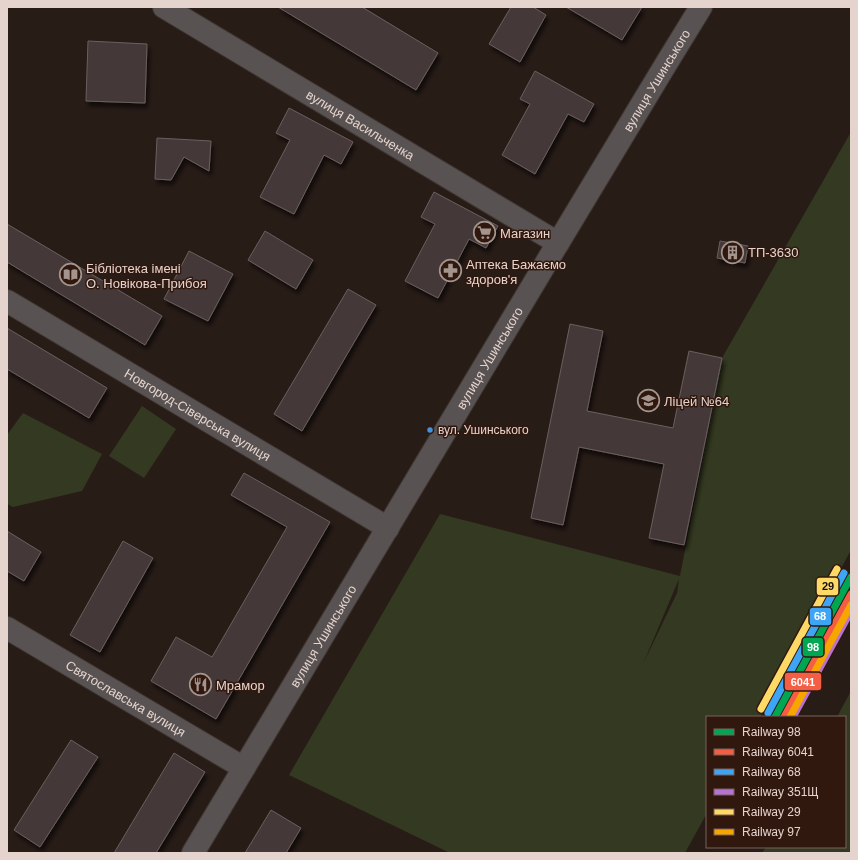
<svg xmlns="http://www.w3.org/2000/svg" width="858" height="860" font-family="Arial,sans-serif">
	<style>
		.green { fill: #343921; fill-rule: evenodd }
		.building { fill: #443837; stroke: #6b5f5e; filter: url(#shadow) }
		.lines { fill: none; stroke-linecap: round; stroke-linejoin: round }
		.minor-casing { stroke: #413732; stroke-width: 24 }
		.minor { stroke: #585252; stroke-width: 22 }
		.rail-1-casing { stroke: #30180f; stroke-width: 10 }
		.rail-2-casing { stroke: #30180f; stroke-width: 10 }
		.rail-3-casing { stroke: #30180f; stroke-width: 10 }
		.rail-4-casing { stroke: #30180f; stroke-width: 10 }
		.rail-5-casing { stroke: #30180f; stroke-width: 10 }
		.rail-6-casing { stroke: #30180f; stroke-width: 10 }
		.rail-1 { stroke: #00a651; stroke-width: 7 }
		.rail-2 { stroke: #f35e44; stroke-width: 7 }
		.rail-3 { stroke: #3ea5f4; stroke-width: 7 }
		.rail-4 { stroke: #b673d3; stroke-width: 7 }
		.rail-5 { stroke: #ffd966; stroke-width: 7 }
		.rail-6 { stroke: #f7a600; stroke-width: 7 }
		.bus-dot { fill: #4094de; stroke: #30180f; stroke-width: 1.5 }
		.labels { text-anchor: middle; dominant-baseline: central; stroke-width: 3; stroke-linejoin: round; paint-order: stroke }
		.bus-label { font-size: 12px; fill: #e5d4cd; stroke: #30180f; text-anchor: start }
		.street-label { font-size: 13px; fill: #e5d4cd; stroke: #30180f }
		.poi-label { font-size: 13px; fill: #e5d4cd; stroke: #30180f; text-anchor: start }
		.line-badge { stroke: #30180f; stroke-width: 1.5 }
		.badge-label { font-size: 11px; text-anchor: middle; font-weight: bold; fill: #fff }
		.pale-badge-label { font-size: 11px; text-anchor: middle; font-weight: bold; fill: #111 }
	</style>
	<defs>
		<filter id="shadow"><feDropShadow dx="2.5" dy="4.5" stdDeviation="2" flood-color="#0009"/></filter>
	</defs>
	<rect width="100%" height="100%" fill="#281c17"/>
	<!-- green -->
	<g class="green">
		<path d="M851 132V550L760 717H707V813L685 853H450L289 775 440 514 680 576 722 358ZM679 579 677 593 643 664Z"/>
		<path d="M142 406 176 429 144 478 109 456Z"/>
		<path d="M23 413 102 454 82 491 13 507 7 504V435Z"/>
		<path d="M851 691V853H762L766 847H845V717H837Z"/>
	</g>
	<!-- building -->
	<g class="building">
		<path d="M278 7H362L438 53 416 90Z"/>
		<path d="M511 7H533L546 15 520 62 489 44Z"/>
		<path d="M566 7H642L622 40Z"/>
		<path d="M88 41 147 44 145 103 86 101Z"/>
		<path d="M535 71 594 104 584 122 568 114 535 174 502 155 530 104 520 99Z"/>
		<path d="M289 108 353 142 341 164 324 155 294 214 260 197 290 140 276 133Z"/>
		<path d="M157 138 211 141 209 171 184 157 171 180 155 179Z"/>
		<path d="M434 192 498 226 486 248 469 239 438 298 405 281 435 224 421 217Z"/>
		<path d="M7 224 162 316 145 345 7 262Z"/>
		<path d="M265 231 313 260 296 289 248 260Z"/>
		<path d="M720 241 748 246 745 263 717 258Z"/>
		<path d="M189 251 233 274 208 321 164 299Z"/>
		<path d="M348 289 376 305 302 431 274 414Z"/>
		<path d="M570 324 603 331 587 411 673 428 689 351 722 358 684 545 649 538 664 464 579 447 563 525 531 518Z"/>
		<path d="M7 328 107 388 89 418 7 369Z"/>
		<path d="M244 473 330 522 216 719 151 681 176 637 212 657 287 527 231 495Z"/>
		<path d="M7 531 41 552 24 581 7 571Z"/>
		<path d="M123 541 153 558 100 652 70 635Z"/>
		<path d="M71 740 98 757 40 847 14 830Z"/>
		<path d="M174 753 205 772 156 853H114Z"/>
		<path d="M271 810 301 828 286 853H245Z"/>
	</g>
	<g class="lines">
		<defs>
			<g id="minor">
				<path id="s1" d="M164 7 558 243"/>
				<path id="s2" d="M7 301 388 528"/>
				<path id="s3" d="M7 628 244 768"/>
				<path id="s4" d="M193 853 558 243 666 64 701 7"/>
			</g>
		</defs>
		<!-- minor casing -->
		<use href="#minor" class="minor-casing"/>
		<!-- minor -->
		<use href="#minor" class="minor"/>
		<defs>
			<path id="rail-1" d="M775 717 851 577"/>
			<path id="rail-2" d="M784 717 851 594"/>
			<path id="rail-3" d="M768 713 844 573"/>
			<path id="rail-4" d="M793 717 851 611"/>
			<path id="rail-5" d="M761 709 837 569"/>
			<path id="rail-6" d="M790 717 851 605"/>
		</defs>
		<!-- rail-1 casing -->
		<use href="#rail-1" class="rail-1-casing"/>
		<!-- rail-2 casing -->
		<use href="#rail-2" class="rail-2-casing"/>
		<!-- rail-3 casing -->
		<use href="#rail-3" class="rail-3-casing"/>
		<!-- rail-4 casing -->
		<use href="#rail-4" class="rail-4-casing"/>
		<!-- rail-5 casing -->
		<use href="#rail-5" class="rail-5-casing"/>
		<!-- rail-6 casing -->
		<use href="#rail-6" class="rail-6-casing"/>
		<!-- rail-1 -->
		<use href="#rail-1" class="rail-1"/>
		<!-- rail-2 -->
		<use href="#rail-2" class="rail-2"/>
		<!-- rail-3 -->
		<use href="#rail-3" class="rail-3"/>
		<!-- rail-4 -->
		<use href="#rail-4" class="rail-4"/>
		<!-- rail-5 -->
		<use href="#rail-5" class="rail-5"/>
		<!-- rail-6 -->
		<use href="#rail-6" class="rail-6"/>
	</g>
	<!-- icons -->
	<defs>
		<symbol id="supermarket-ring" viewBox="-11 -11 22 22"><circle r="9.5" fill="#30180f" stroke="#a3948d" stroke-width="1.5"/><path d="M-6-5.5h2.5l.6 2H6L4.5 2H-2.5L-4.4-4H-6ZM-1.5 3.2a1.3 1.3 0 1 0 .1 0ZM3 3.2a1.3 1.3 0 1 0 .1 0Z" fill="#a3948d"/></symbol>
		<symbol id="building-ring" viewBox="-11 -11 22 22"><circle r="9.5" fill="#30180f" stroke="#a3948d" stroke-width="1.5"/><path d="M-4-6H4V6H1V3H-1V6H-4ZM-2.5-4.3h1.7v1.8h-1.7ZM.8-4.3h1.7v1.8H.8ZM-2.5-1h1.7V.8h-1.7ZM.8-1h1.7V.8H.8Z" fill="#a3948d"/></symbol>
		<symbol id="pharmacy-ring" viewBox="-11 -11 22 22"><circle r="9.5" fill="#30180f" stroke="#a3948d" stroke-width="1.5"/><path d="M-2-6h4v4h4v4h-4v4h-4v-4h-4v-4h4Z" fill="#a3948d"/></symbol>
		<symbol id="library-ring" viewBox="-11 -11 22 22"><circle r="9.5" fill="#30180f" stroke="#a3948d" stroke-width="1.5"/><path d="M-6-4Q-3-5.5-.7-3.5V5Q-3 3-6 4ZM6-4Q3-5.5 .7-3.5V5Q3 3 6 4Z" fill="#a3948d"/></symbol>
		<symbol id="school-ring" viewBox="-11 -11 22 22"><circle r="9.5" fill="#30180f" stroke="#a3948d" stroke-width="1.5"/><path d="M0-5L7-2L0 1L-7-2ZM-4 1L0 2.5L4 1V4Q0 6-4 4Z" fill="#a3948d"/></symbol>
		<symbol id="restaurant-ring" viewBox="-11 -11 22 22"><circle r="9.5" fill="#30180f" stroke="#a3948d" stroke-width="1.5"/><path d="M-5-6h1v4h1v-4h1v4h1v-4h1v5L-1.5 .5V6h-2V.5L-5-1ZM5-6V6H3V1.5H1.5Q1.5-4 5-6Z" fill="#a3948d"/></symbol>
	</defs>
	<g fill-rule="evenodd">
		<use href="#supermarket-ring" x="472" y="220" width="25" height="25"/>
		<use href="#building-ring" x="720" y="240" width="25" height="25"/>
		<use href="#pharmacy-ring" x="438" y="258" width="25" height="25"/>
		<use href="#library-ring" x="58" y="262" width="25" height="25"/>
		<use href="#school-ring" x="636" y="388" width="25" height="25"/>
		<use href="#restaurant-ring" x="188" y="672" width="25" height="25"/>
	</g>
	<!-- markers -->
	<circle class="bus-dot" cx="430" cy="430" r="3.5"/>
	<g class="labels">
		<!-- bus labels -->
		<g class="bus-label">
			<text x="438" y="430">вул. Ушинського</text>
		</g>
		<!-- street labels -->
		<g class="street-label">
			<text stroke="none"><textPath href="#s4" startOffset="901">вулиця Ушинського</textPath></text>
			<text stroke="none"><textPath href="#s1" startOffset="229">вулиця Васильченка</textPath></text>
			<text stroke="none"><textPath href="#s4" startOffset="577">вулиця Ушинського</textPath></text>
			<text stroke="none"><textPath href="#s2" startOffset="222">Новгород-Сіверська вулиця</textPath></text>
			<text stroke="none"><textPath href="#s4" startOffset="253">вулиця Ушинського</textPath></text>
			<text stroke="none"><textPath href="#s3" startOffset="138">Святославська вулиця</textPath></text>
		</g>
		<!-- poi labels -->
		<g class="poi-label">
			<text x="500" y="233">Магазин</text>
			<text x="748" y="252">ТП-3630</text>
			<text x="466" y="264">Аптека Бажаємо<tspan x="466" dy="15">здоров'я</tspan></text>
			<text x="86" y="268">Бібліотека імені<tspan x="86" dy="15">О. Новікова-Прибоя</tspan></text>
			<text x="664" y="401">Ліцей №64</text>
			<text x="216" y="685">Мрамор</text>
		</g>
	</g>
	<g class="line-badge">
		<rect x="816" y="577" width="23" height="19" rx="4" fill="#ffd966"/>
		<rect x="809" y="607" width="23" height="19" rx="4" fill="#3ea5f4"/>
		<rect x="802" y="637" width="22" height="20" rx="4" fill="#00a651"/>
		<rect x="784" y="672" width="38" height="19" rx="4" fill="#f35e44"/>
	</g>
	<g class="badge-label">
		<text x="820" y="620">68</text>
		<text x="813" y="651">98</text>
		<text x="803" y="686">6041</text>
	</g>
	<g class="pale-badge-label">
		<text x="828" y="590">29</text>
	</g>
	<!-- border -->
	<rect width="858" height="860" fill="none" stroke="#e5d4cd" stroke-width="16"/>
	<!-- legend -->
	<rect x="706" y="716" width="140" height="132" fill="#30180f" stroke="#78635b"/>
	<rect x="714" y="729" width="20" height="6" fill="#00a651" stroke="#78635b"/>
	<text x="742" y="736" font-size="12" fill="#e5d4cd">Railway 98</text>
	<rect x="714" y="749" width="20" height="6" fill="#f35e44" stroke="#78635b"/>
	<text x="742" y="756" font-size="12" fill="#e5d4cd">Railway 6041</text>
	<rect x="714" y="769" width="20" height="6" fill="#3ea5f4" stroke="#78635b"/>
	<text x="742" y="776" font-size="12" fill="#e5d4cd">Railway 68</text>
	<rect x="714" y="789" width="20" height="6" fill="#b673d3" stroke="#78635b"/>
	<text x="742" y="796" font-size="12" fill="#e5d4cd">Railway 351Щ</text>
	<rect x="714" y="809" width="20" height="6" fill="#ffd966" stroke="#78635b"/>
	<text x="742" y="816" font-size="12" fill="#e5d4cd">Railway 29</text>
	<rect x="714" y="829" width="20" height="6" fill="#f7a600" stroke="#78635b"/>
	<text x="742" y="836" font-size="12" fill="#e5d4cd">Railway 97</text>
</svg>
